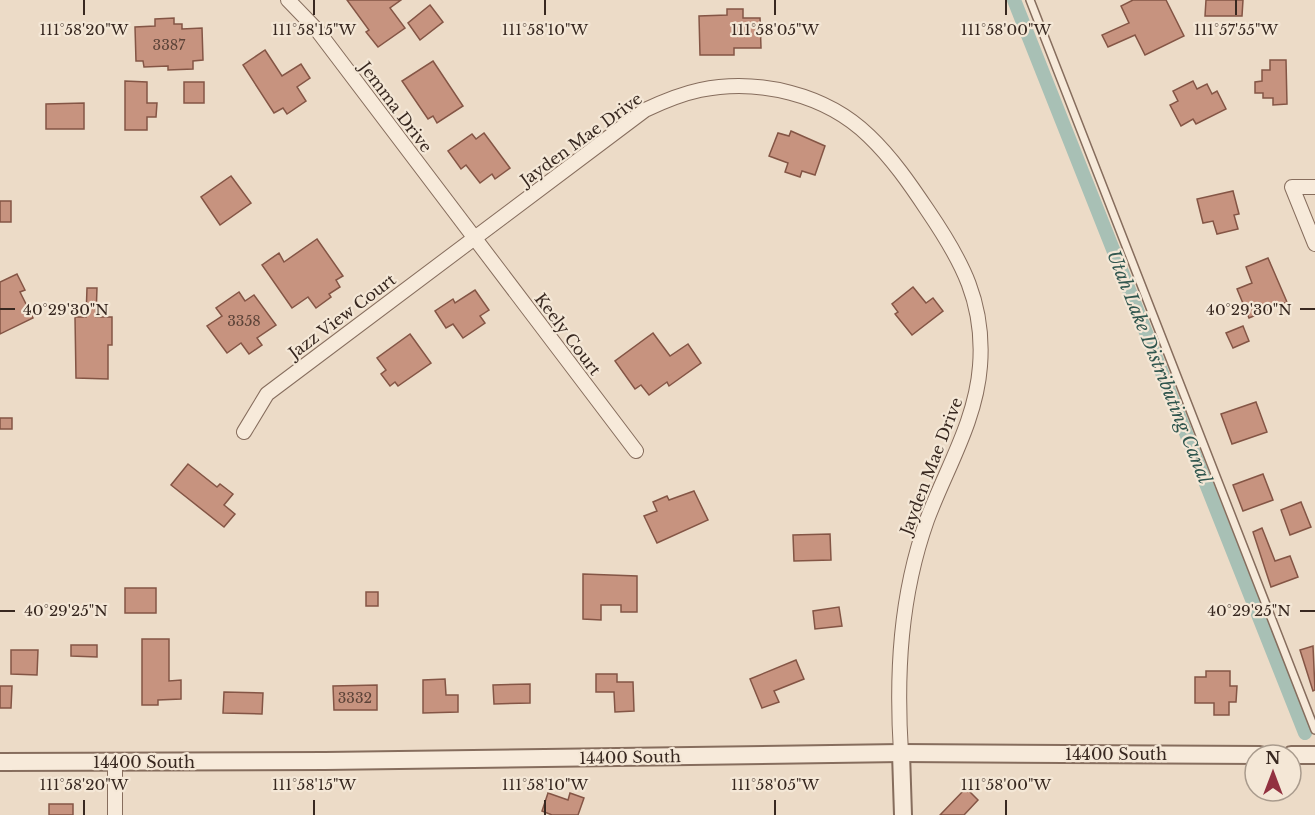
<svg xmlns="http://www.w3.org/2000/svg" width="1315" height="815" font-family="'Libre Baskerville',serif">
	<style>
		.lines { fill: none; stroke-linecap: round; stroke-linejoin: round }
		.canal { stroke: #a8c0b5; stroke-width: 14 }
		.building { fill: #c7937f; stroke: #845545; stroke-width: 1.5 }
		.service-casing { stroke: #866d5d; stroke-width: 10 }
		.minor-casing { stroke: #866d5d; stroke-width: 16 }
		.tertiary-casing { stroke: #866d5d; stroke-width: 20 }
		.service { stroke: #f7eada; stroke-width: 7 }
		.minor { stroke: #f7eada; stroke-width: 14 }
		.tertiary { stroke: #f7eada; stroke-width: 16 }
		.ticks { fill: none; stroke: #382820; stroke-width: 2 }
		.labels { text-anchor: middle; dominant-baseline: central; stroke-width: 4.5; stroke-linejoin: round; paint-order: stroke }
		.number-label { font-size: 14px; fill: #5c4338 }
		.street-label { font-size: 16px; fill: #382820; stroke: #f4e7d6 }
		.water-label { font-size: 18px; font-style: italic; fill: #30564e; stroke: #f4e7d6 }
		.ticks-label { font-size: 15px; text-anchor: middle; fill: #382820; stroke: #f4e7d6; stroke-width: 4.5; stroke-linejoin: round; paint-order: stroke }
	</style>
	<rect width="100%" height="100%" fill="#ecdbc7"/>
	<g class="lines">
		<!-- canal -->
		<path class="canal" d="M1014 0 1305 733"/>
	</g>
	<!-- building -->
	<g class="building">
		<path d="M347 0H401L390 8 405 28 378 47 366 32 369 30Z"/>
		<path d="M1133 0H1166L1184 36 1145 55 1135 35 1108 47 1102 35 1129 23 1121 6Z"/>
		<path d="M1206 0H1243L1242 16H1205Z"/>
		<path d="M430 5 443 22 420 40 408 23Z"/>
		<path d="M727 9H743V18H760L761 48H734V55H700L699 16 727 15Z"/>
		<path d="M174 18V24H182V29L202 28 203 60 193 61V69L168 70V66L144 67 143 61H136L135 27 155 26V19Z"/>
		<path d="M265 50 282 76 301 64 310 78 297 87 306 101 287 114 283 108 274 113 243 65Z"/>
		<path d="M1270 60H1286L1287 104 1273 105V98H1263V93H1255V82L1262 81V70H1270Z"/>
		<path d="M433 61 463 106 437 123 433 116 428 119 402 81Z"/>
		<path d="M125 81 147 82V103H157L156 117H147V130H125Z"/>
		<path d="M1193 81 1197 89 1207 84 1212 94 1217 91 1226 109 1196 124 1193 119 1181 126 1170 105 1178 101 1173 91Z"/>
		<rect x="184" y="82" width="20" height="21"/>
		<path d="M84 103V129H46V104Z"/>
		<path d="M791 131 825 146 815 175 802 171 800 177 785 172 788 163 769 156 778 133 789 136Z"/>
		<path d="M484 133 510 168 495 179 492 174 480 183 466 165 461 169 448 151 472 134 476 139Z"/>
		<path d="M231 176 251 203 220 225 201 197Z"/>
		<path d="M1233 191 1239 214 1234 215 1238 229 1217 234 1213 221 1203 223 1197 199Z"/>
		<rect x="0" y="201" width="11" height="21"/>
		<path d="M317 239 343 276 336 280 340 287 329 294 331 297 316 308 308 297 292 308 262 265 279 253 284 262Z"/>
		<path d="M1268 258 1287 302 1249 318 1237 289 1252 283 1246 267Z"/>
		<path d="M17 274 25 290 20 292 33 318 0 334V282Z"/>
		<path d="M913 287 926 303 933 298 943 311 912 335 895 314 898 312 892 304Z"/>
		<path d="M87 288H97L96 317H112V345H108V379L76 378 75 317H86Z"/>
		<path d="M475 290 489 310 480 316 485 323 463 338 453 324 446 328 435 311 453 299 455 303Z"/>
		<path d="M239 292 245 301 254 295 276 325 257 338 262 345 249 354 241 343 227 353 207 326 222 316 216 308Z"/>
		<path d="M1243 326 1249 341 1233 348 1226 333Z"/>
		<path d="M653 333 670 356 688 344 701 363 669 386 667 382 649 395 641 385 635 389 615 361Z"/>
		<path d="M410 334 431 363 398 386 395 382 390 386 381 374 386 370 377 358Z"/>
		<path d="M1256 402 1267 432 1232 444 1221 414Z"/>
		<rect x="0" y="418" width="12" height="11"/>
		<path d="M188 464 217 487 220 484 233 494 224 505 235 514 224 527 171 485Z"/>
		<path d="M1263 474 1273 500 1243 511 1233 485Z"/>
		<path d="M694 491 708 520 657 543 644 516 657 511 653 502 667 496 669 500Z"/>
		<path d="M1301 502 1311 527 1290 535 1281 510Z"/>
		<path d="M1262 528 1275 561 1290 556 1298 577 1271 587 1253 532Z"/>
		<path d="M830 534 831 560 794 561 793 535Z"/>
		<path d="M583 574 637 576V612H621V605H601V620L583 619Z"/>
		<rect x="125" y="588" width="31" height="25"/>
		<rect x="366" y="592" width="12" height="14"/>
		<path d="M839 607 842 626 815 629 813 611Z"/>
		<path d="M142 639H169V681L181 680V699L158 700V705H142Z"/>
		<path d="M71 645H97V657L71 656Z"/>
		<path d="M1313 646 1315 690 1313 691 1300 650Z"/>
		<path d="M11 650H38L37 675 11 674Z"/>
		<path d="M796 660 804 679 774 691 779 702 762 708 750 679Z"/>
		<path d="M1206 671H1230V686H1237L1236 702H1229V715H1214V703H1195V677H1206Z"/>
		<path d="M596 674H617V682H633L634 711 615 712 614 692H596Z"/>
		<path d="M445 679 446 695H458V712L423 713V680Z"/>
		<path d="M530 684V703L494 704 493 685Z"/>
		<path d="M377 685V710H334L333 686Z"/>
		<path d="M0 686H12L11 708H0Z"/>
		<path d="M224 692 263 693 262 714 223 713Z"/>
		<path d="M966 788 978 800 964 815H940Z"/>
		<path d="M548 793 568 800 570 793 584 798 578 815H552L542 811Z"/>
		<rect x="49" y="804" width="24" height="11"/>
	</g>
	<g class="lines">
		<defs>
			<path id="service" d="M1030 0 1315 730"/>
			<g id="minor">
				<path d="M288 0 317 30 636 451"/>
				<path d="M1315 187H1292L1315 244"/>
				<path d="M244 432 267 394 645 110C662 102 681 94 700 90 758 78 826 94 869 136 892 158 910 184 928 211 962 261 985 303 980 366 976 421 946 469 927 520 900 596 896 674 901 753"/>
				<path d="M115 762V815"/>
			</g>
			<g id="tertiary">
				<path d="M901 753 903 815"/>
				<path d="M1291 755H1315"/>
				<path d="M0 762 325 761 901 753 1260 755"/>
			</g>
		</defs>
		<!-- service casing -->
		<use href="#service" class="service-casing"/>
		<!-- minor casing -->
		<use href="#minor" class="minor-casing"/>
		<!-- tertiary casing -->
		<use href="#tertiary" class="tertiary-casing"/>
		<!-- service -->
		<use href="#service" class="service"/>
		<!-- minor -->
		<use href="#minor" class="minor"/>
		<!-- tertiary -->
		<use href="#tertiary" class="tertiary"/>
	</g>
	<!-- ticks -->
	<path class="ticks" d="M84 0V15M314 0V15M545 0V15M775 0V15M1006 0V15M1236 0V15M0 309H15M1300 309H1315M0 611H15M1300 611H1315M84 800V815M314 800V815M545 800V815M775 800V815M1006 800V815"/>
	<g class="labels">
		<!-- number labels -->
		<g class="number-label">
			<text x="169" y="45">3387</text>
			<text x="244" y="321">3358</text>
			<text x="355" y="698">3332</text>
		</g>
		<!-- street labels -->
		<g class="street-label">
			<text transform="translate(396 107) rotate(53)">Jemma Drive</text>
			<text transform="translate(581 139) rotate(-36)">Jayden Mae Drive</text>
			<text transform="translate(342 316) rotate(-37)">Jazz View Court</text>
			<text transform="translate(568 334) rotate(53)">Keely Court</text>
			<text transform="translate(931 466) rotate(-69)">Jayden Mae Drive</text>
			<text x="1116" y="754">14400 South</text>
			<text transform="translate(630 757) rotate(-1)">14400 South</text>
			<text x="144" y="762">14400 South</text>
		</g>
		<!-- water labels -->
		<g class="water-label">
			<text transform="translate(1159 367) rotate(68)">Utah Lake Distributing Canal</text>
		</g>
	</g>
	<g class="ticks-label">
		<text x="84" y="35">111°58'20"W</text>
		<text x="314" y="35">111°58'15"W</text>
		<text x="545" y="35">111°58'10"W</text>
		<text x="775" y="35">111°58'05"W</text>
		<text x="1006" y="35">111°58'00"W</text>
		<text x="1236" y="35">111°57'55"W</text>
		<text x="66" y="315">40°29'30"N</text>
		<text x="1249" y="315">40°29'30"N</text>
		<text x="66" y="616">40°29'25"N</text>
		<text x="1249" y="616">40°29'25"N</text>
		<text x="84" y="790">111°58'20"W</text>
		<text x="314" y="790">111°58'15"W</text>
		<text x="545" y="790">111°58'10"W</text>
		<text x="775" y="790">111°58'05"W</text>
		<text x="1006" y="790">111°58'00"W</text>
	</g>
	<!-- north arrow -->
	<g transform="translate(1273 773)"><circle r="28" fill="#f4e7d6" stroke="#a99b8d" stroke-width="1.5"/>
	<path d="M0-4.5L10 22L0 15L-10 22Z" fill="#923140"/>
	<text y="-9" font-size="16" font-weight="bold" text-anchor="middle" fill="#382820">N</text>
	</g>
</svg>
